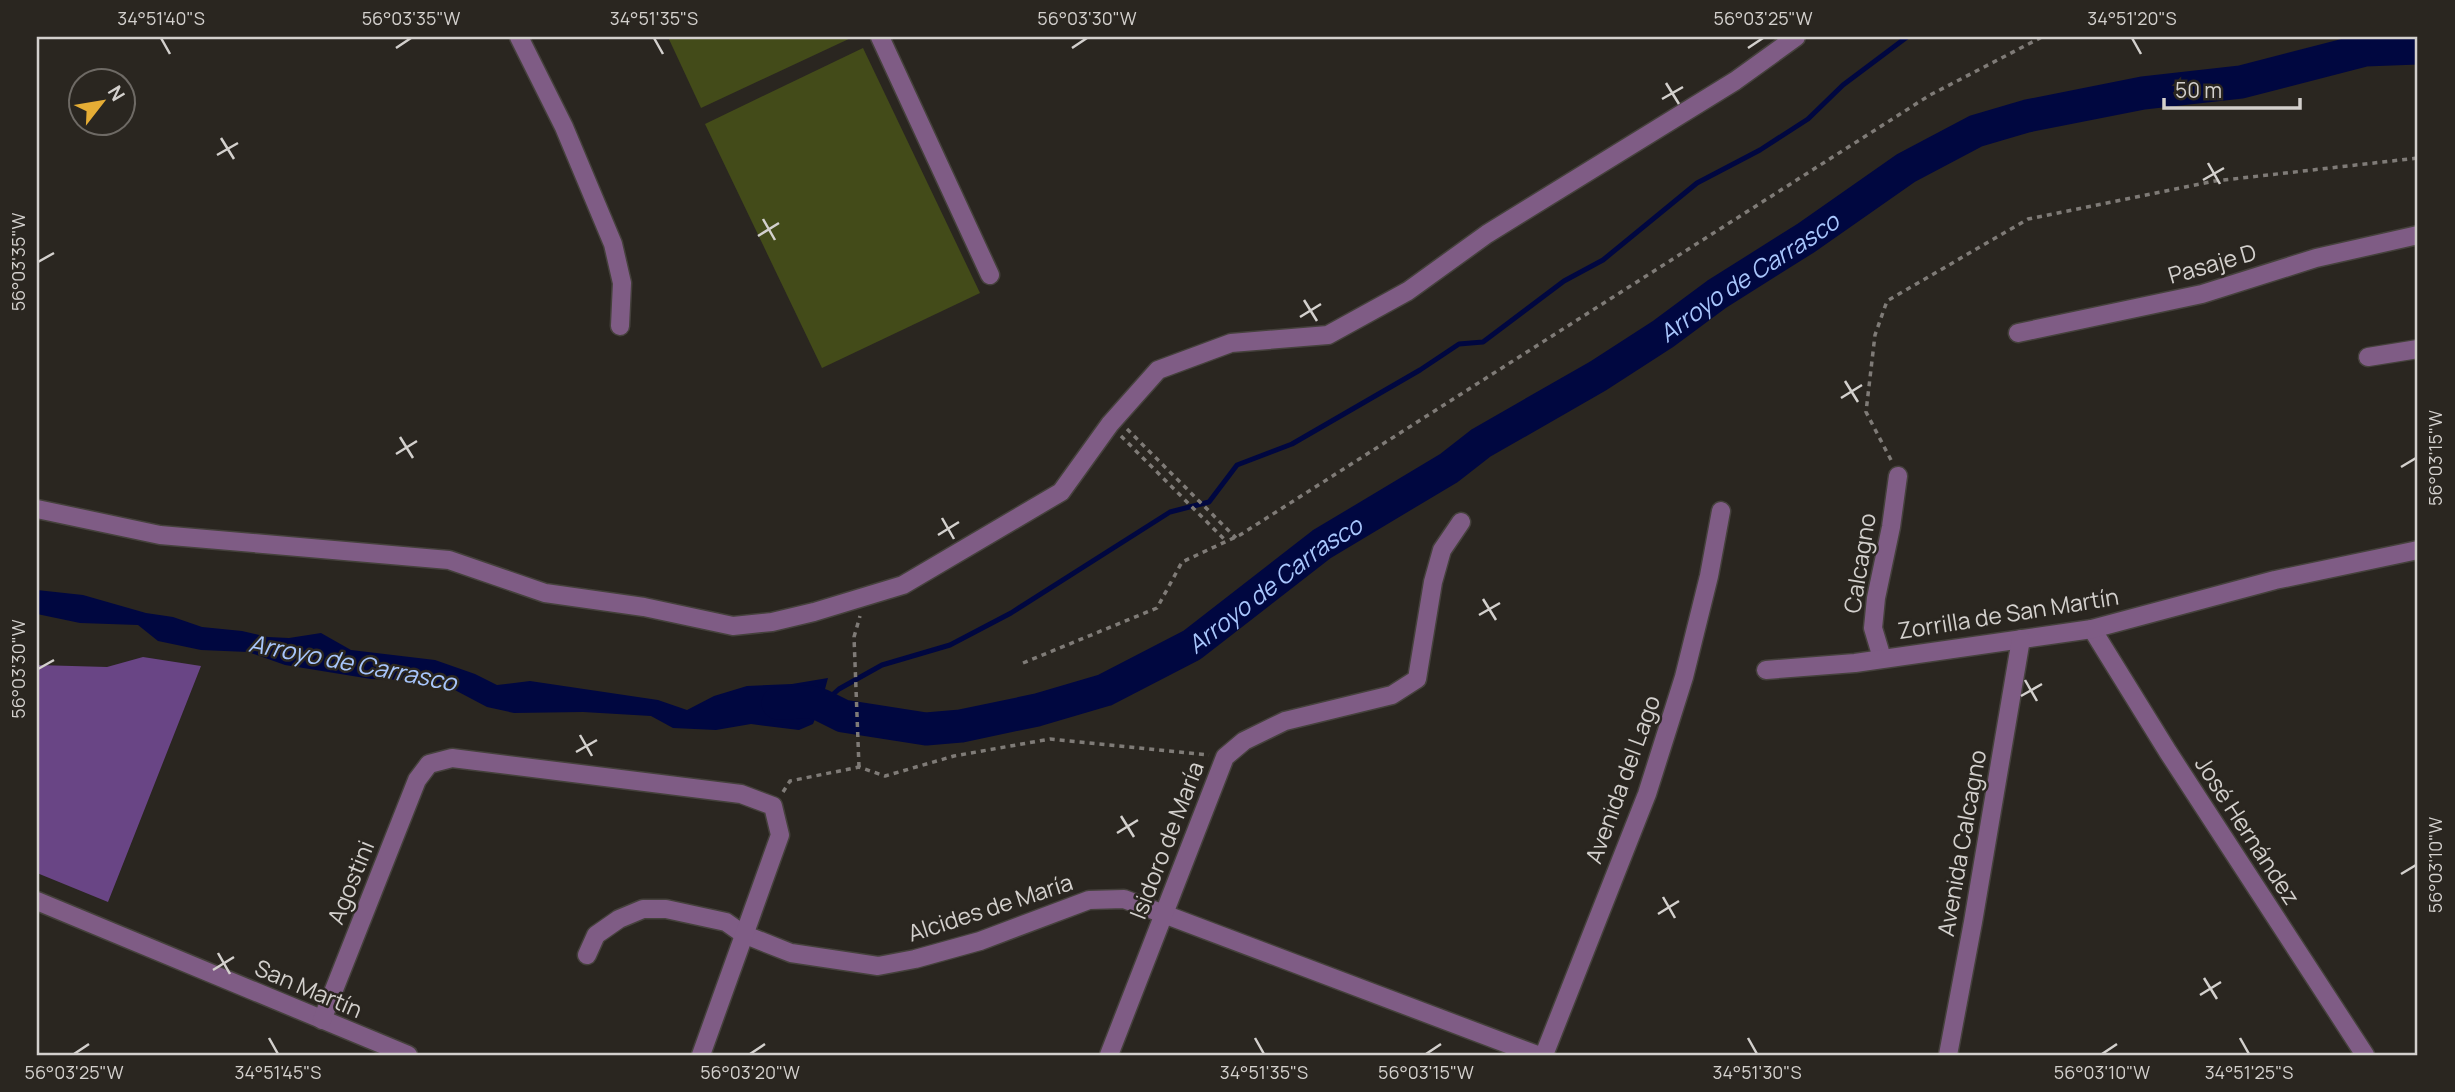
<svg xmlns="http://www.w3.org/2000/svg" width="2455" height="1092" font-family="Manrope,sans-serif">
	<style>
		.green { fill: #434b19 }
		.water { fill: #000740 }
		.lines { fill: none; stroke-linecap: round; stroke-linejoin: round }
		.stream { stroke: #000740; stroke-width: 5 }
		.river { stroke: #000740; stroke-width: 33 }
		.building { fill: #694585 }
		.minor-casing { stroke: #45413c; stroke-width: 21 }
		.path { stroke: #7f7b77; stroke-width: 3.5; stroke-dasharray: 5 5; stroke-linecap: butt }
		.minor { stroke: #7f5c85; stroke-width: 18 }
		.ticks { fill: none; stroke: #d3d0cd; stroke-width: 2.5 }
		.labels { text-anchor: middle; dominant-baseline: central; stroke-width: 5; stroke-linejoin: round; paint-order: stroke }
		.street-label { font-size: 23px; fill: #d3d0cd; stroke: #2a2620 }
		.water-label { font-size: 24px; font-style: italic; fill: #a8c6fc; stroke: #2a2620 }
		.neatline { fill: none; stroke: #d3d0cd; stroke-width: 2.5 }
		.ticks-label { font-size: 18px; text-anchor: middle; fill: #d3d0cd }
	</style>
	<rect width="100%" height="100%" fill="#2a2620"/>
	<!-- green -->
	<g class="green">
		<path d="M668 37H853L701 108Z"/>
		<path d="M863 48 980 293 822 368 705 124Z"/>
	</g>
	<!-- water -->
	<path class="water" d="M37 590 83 595 146 613 173 617 202 627 242 631 268 637 289 638 321 633 351 650 435 660 475 674 497 685 530 681 658 700 687 710 714 696 747 686 792 684 828 678 821 704 813 724 799 730 751 724 716 730 673 728 651 716 583 712 514 713 487 707 451 688 411 680 371 679 285 665 248 652 201 650 158 641 138 625 80 623 37 614Z"/>
	<g class="lines">
		<!-- stream -->
		<path class="stream" d="M821 705 839 689 882 665 950 645 1011 613 1170 512 1209 502 1237 465 1292 444 1420 370 1459 344 1483 342 1564 281 1603 260 1697 183 1760 150 1808 119 1843 85 1907 37"/>
		<!-- river -->
		<path class="river" id="s1" d="M778 703 811 702 821 705 843 716 926 729 961 726 1037 710 1105 690 1192 645 1322 544 1449 468 1481 443 1598 376 1663 334 1717 294 1806 238 1906 168 1976 131 2027 116 2143 93 2241 82 2365 50 2418 48"/>
	</g>
	<!-- building -->
	<path class="building" d="M143 657 201 666 108 902 37 873V665L107 667Z"/>
	<g class="lines">
		<defs>
			<g id="minor">
				<path d="M519 37 564 127 613 244 622 283 620 326"/>
				<path d="M880 37 990 275"/>
				<path d="M2018 333 2202 294 2316 258 2418 235"/>
				<path d="M2368 357 2418 349"/>
				<path d="M37 509 160 535 449 560 545 593 644 607 733 626 772 622 814 612 903 585 1061 492 1110 424 1158 370 1231 343 1328 335 1408 291 1487 234 1735 81 1796 37"/>
				<path d="M2092 629 2168 752 2365 1055"/>
				<path d="M1882 658 1873 628 1876 598 1891 527 1898 476"/>
				<path d="M1766 670 1855 663 2092 629 2275 580 2418 550"/>
				<path d="M37 901 408 1055"/>
				<path d="M587 955 596 935 619 919 643 909H666L726 922 743 934 791 953 878 966 915 959 980 941 1089 900 1124 899 1537 1055"/>
				<path d="M322 1020 417 780 429 764 452 758 741 794 773 806 780 835 701 1055"/>
				<path d="M1109 1055 1225 757 1244 741 1285 721 1392 695 1417 679 1433 582 1442 550 1461 522"/>
				<path d="M1544 1055 1647 794 1684 677 1709 576 1721 511"/>
				<path d="M1948 1055 1973 922 2021 639"/>
			</g>
		</defs>
		<!-- minor casing -->
		<use href="#minor" class="minor-casing"/>
		<!-- path -->
		<g class="path">
			<path d="M1127 429 1236 538"/>
			<path d="M1121 436 1227 542"/>
			<path d="M1891 460 1866 412 1875 335 1887 301 2028 219 2215 181 2418 158"/>
			<path d="M1023 663 1157 608 1182 562 1240 535 1930 95 2042 37"/>
			<path d="M859 767 854 637 860 616"/>
			<path d="M783 792 790 781 859 767 885 776 954 756 1050 739 1209 755"/>
		</g>
		<!-- minor -->
		<use href="#minor" class="minor"/>
	</g>
	<!-- ticks -->
	<path class="ticks" d="M161 38 170 54M654 38 663 54M2132 38 2141 54M396 48 411 38M1072 48 1087 38M1748 48 1763 38M1666 83 1679 104M1662 99 1683 87M221 138 234 159M217 155 238 143M2208 163 2220 184M2203 180 2224 168M763 219 775 240M758 236 779 223M38 262 54 253M1304 300 1317 321M1300 317 1321 304M1845 381 1858 402M1841 398 1862 385M400 437 413 458M396 454 417 441M2401 467 2416 458M942 518 954 539M938 535 959 522M1483 599 1496 620M1479 615 1500 603M38 669 54 660M2025 680 2037 701M2021 696 2042 684M580 735 592 756M576 752 597 740M1121 816 1134 837M1117 833 1138 820M2401 874 2416 865M1663 897 1675 918M1658 914 1679 901M218 953 230 974M213 970 234 957M2204 978 2217 999M2200 995 2221 982M269 1038 278 1054M1255 1038 1264 1054M1748 1038 1757 1054M2240 1038 2249 1054M74 1054 89 1044M750 1054 765 1044M1426 1054 1441 1044M2102 1054 2117 1044"/>
	<g class="labels">
		<!-- street labels -->
		<g class="street-label">
			<text transform="translate(2212 263) rotate(-16)">Pasaje D</text>
			<text transform="translate(1859 563) rotate(-81)">Calcagno</text>
			<text transform="translate(2008 613) rotate(-9)">Zorrilla de San Martín</text>
			<text transform="translate(1622 779) rotate(-70)">Avenida del Lago</text>
			<text transform="translate(2248 830) rotate(57)">José Hernández</text>
			<text transform="translate(1166 840) rotate(-69)">Isidoro de María</text>
			<text transform="translate(1961 843) rotate(-80)">Avenida Calcagno</text>
			<text transform="translate(350 882) rotate(-68)">Agostini</text>
			<text transform="translate(990 907) rotate(-18)">Alcides de María</text>
			<text transform="translate(309 988) rotate(23)">San Martín</text>
		</g>
		<!-- water labels -->
		<g class="water-label">
			<text stroke="none"><textPath href="#s1" startOffset="1102">Arroyo de Carrasco</textPath></text>
			<text stroke="none"><textPath href="#s1" startOffset="536">Arroyo de Carrasco</textPath></text>
			<text transform="translate(353 662) rotate(11)">Arroyo de Carrasco</text>
		</g>
	</g>
	<!-- border -->
	<rect width="2455" height="1092" fill="none" stroke="#2a2620" stroke-width="77"/>
	<!-- north arrow -->
	<g transform="translate(102 102) rotate(59)"><circle r="33" fill="#2a2620" stroke="#6e6a65" stroke-width="2"/>
	<path d="M0-5L12 26L0 18L-12 26Z" fill="#e5ad35"/>
	<text y="-10" font-size="19" font-weight="bold" text-anchor="middle" fill="#d3d0cd">N</text>
	</g>
	<!-- scale -->
	<path d="M2164 98v10h136v-10" fill="none" stroke="#d3d0cd" stroke-width="3.5"/>
	<text x="2175" y="98" font-size="21" fill="#d3d0cd" stroke="#2a2620" stroke-width="5" paint-order="stroke">50 m</text>
	<rect x="38" y="38" width="2378" height="1016" class="neatline"/>
	<g class="ticks-label">
		<text x="161" y="25">34°51'40"S</text>
		<text x="411" y="25">56°03'35"W</text>
		<text x="654" y="25">34°51'35"S</text>
		<text x="1087" y="25">56°03'30"W</text>
		<text x="1763" y="25">56°03'25"W</text>
		<text x="2132" y="25">34°51'20"S</text>
		<text transform="translate(19 262) rotate(-90)" y="6">56°03'35"W</text>
		<text transform="translate(2436 458) rotate(-90)" y="6">56°03'15"W</text>
		<text transform="translate(19 669) rotate(-90)" y="6">56°03'30"W</text>
		<text transform="translate(2436 865) rotate(-90)" y="6">56°03'10"W</text>
		<text x="74" y="1079">56°03'25"W</text>
		<text x="278" y="1079">34°51'45"S</text>
		<text x="750" y="1079">56°03'20"W</text>
		<text x="1264" y="1079">34°51'35"S</text>
		<text x="1426" y="1079">56°03'15"W</text>
		<text x="1757" y="1079">34°51'30"S</text>
		<text x="2102" y="1079">56°03'10"W</text>
		<text x="2249" y="1079">34°51'25"S</text>
	</g>
</svg>
